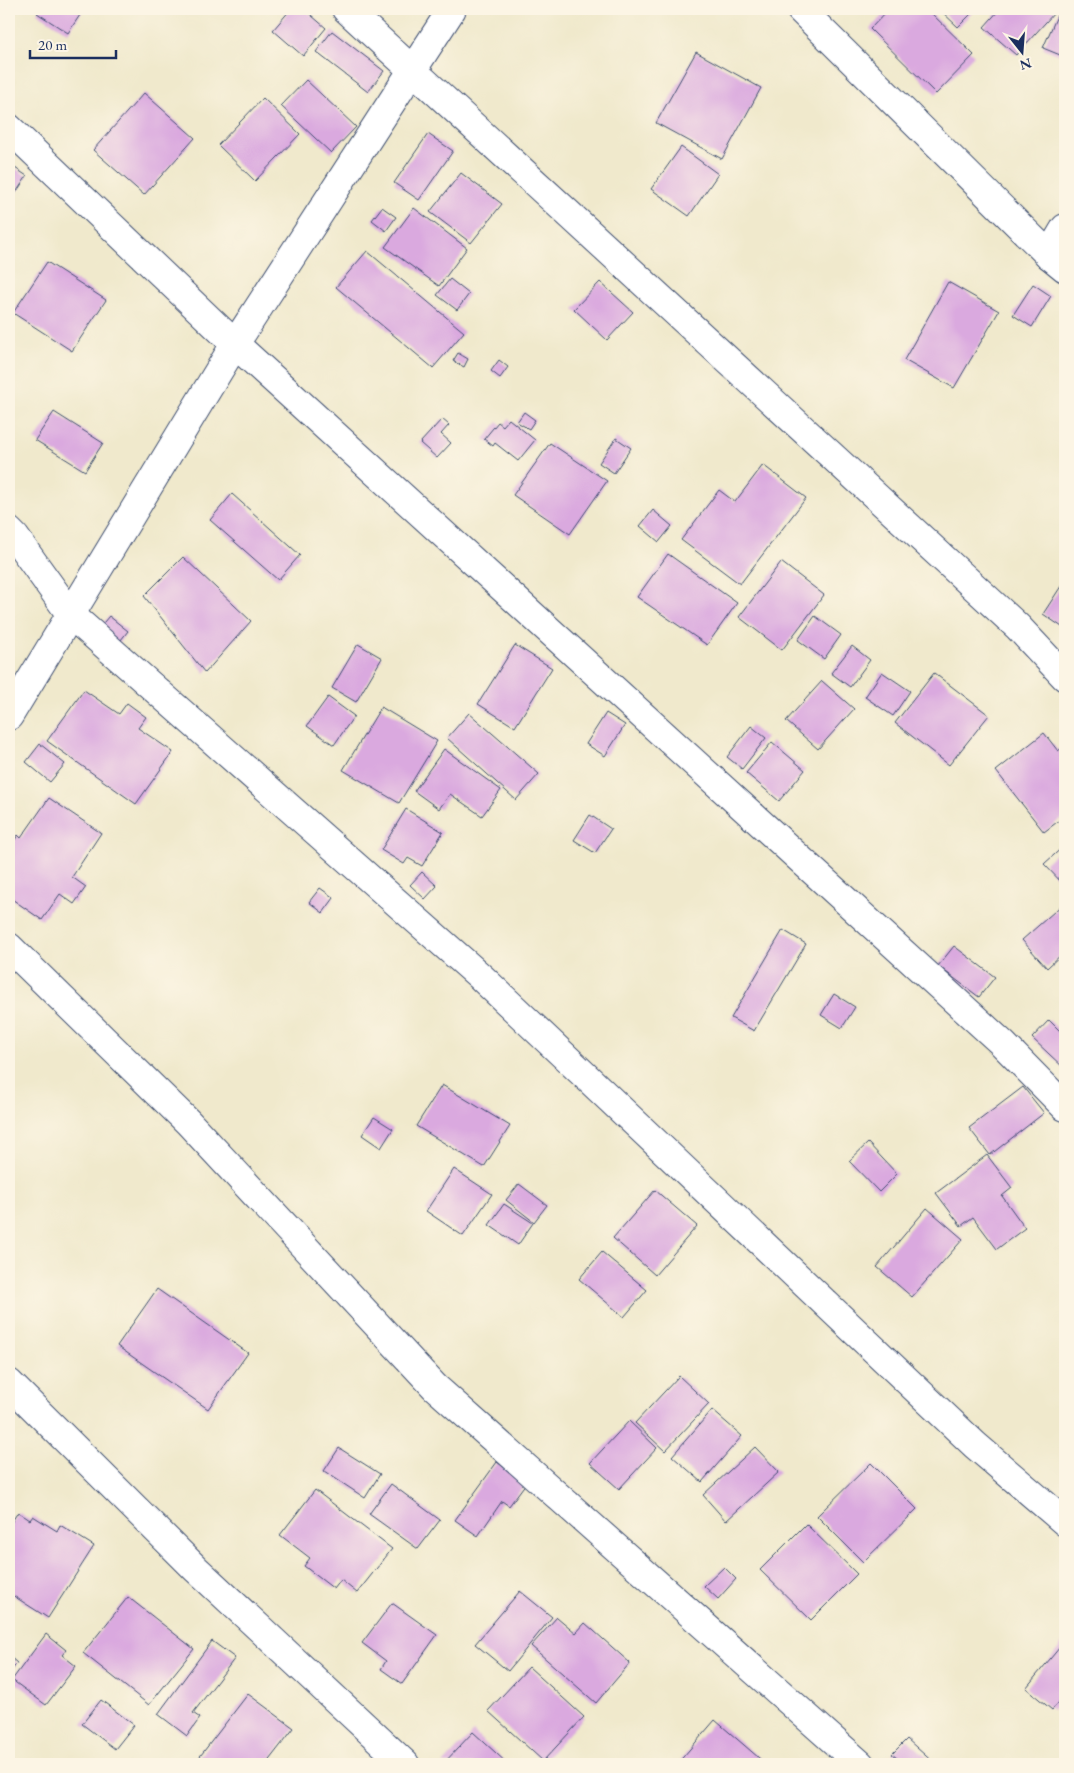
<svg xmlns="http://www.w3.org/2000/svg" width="1074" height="1773" font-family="'EB Garamond',serif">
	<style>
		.building { fill: #daa9df }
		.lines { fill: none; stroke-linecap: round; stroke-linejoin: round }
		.street-casing { stroke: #3b4b6e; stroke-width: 30 }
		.street { stroke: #fff; stroke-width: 28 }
	</style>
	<rect width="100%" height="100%" fill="#fcf5e5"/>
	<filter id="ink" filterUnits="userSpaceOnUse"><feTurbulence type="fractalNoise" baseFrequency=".02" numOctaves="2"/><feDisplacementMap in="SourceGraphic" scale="10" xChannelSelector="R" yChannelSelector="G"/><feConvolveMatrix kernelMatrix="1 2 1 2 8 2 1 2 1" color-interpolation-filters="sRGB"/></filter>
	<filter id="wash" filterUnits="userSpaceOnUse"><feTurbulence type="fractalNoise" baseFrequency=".0096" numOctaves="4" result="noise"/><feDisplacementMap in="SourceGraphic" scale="20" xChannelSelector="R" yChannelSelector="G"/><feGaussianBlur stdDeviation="1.12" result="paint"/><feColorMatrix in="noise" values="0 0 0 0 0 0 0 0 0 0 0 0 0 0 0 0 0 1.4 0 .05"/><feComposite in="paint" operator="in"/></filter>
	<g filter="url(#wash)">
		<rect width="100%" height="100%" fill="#f0e9cc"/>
		<g id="blocks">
			<!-- building -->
			<g class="building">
				<path d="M40 9H84L68 33 37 13Z"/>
				<path d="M291 9H304L326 28 303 56 273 30Z"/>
				<path d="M889 9H927L974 55 936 94 870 29Z"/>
				<path d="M939 9H976L958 27Z"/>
				<path d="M1000 9H1051L1055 12 1016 55 984 27Z"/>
				<path d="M1060 9H1065V57L1043 48Z"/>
				<path d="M332 31 384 71 368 92 316 52Z"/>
				<path d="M696 52 761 88 722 159 656 123Z"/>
				<path d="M306 80 356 127 331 153 281 106Z"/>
				<path d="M144 93 195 138 144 195 93 150Z"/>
				<path d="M263 98 300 134 255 181 218 145Z"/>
				<path d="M428 134 453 151 419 200 394 183Z"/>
				<path d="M681 147 718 174 689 216 651 189Z"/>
				<path d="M9 164 27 176 9 203Z"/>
				<path d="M461 173 502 204 471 243 430 212Z"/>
				<path d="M382 207 396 217 386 231 372 220Z"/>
				<path d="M414 208 467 248 439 286 385 247Z"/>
				<path d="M367 251 464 332 433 368 336 287Z"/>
				<path d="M47 262 106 300 72 351 13 313Z"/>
				<path d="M450 279 469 294 457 310 437 295Z"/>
				<path d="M600 282 633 312 607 340 574 309Z"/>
				<path d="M948 282 999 311 954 388 904 360Z"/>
				<path d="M1033 284 1051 296 1032 327 1013 315Z"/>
				<path d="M458 353 468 359 464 367 453 361Z"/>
				<path d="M499 360 508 367 500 378 491 371Z"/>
				<path d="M54 412 103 443 85 471 35 440Z"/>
				<path d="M524 412 535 420 529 429 517 422Z"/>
				<path d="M442 419 449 425 441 434 451 443 437 458 420 443Z"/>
				<path d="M509 419 535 440 518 461 495 443 493 446 484 439 498 422 503 426Z"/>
				<path d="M616 438 631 448 614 473 599 463Z"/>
				<path d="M550 443 607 481 570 534 513 495Z"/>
				<path d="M763 465 806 498 740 584 681 540 719 490 735 502Z"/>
				<path d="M232 494 300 555 278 580 210 520Z"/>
				<path d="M653 510 672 526 659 542 640 526Z"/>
				<path d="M668 554 737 603 707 645 637 597Z"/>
				<path d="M183 557 251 621 205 673 144 596Z"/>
				<path d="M781 562 824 595 782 650 739 617Z"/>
				<path d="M1065 580V629L1043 614Z"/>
				<path d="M109 616 128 631 117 645 98 629Z"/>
				<path d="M815 616 841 635 824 659 798 640Z"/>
				<path d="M358 644 382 658 356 702 332 688Z"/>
				<path d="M515 645 552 668 515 727 478 704Z"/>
				<path d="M852 646 870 660 850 687 831 673Z"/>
				<path d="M882 672 910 691 893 716 865 697Z"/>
				<path d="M934 673 989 715 949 765 895 723Z"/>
				<path d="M822 681 854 709 818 749 786 721Z"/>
				<path d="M84 690 119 714 127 703 146 717 138 728 173 752 136 804 47 741Z"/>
				<path d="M328 697 354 716 334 745 307 726Z"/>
				<path d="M381 707 437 741 399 803 343 770Z"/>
				<path d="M469 713 539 774 516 800 447 738Z"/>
				<path d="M606 713 625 725 605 756 586 744Z"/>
				<path d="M751 726 766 738 742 769 727 757Z"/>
				<path d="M1044 733 1058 751 1063 747 1065 749V816L1044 832 996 771Z"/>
				<path d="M772 742 805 770 779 801 746 773Z"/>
				<path d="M40 744 65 764 50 782 26 762Z"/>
				<path d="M444 749 501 790 482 816 450 794 439 809 414 791Z"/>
				<path d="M49 798 101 833 72 877 86 887 74 904 60 894 42 920 9 897V849L18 835 21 838Z"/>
				<path d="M406 809 443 832 422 866 408 858 404 864 381 850Z"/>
				<path d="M590 815 611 829 595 853 574 840Z"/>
				<path d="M1065 845V886L1044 864Z"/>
				<path d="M422 872 437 886 425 899 410 885Z"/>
				<path d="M320 888 334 898 323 913 309 902Z"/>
				<path d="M1063 904 1065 907V951L1047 968 1022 940Z"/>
				<path d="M783 930 806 944 754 1031 731 1018Z"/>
				<path d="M954 946 995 977 979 997 938 966Z"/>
				<path d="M834 994 855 1007 842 1028 821 1015Z"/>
				<path d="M1049 1020 1065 1036V1069L1032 1038Z"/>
				<path d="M442 1085 510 1126 484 1167 416 1126Z"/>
				<path d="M1023 1087 1044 1113 990 1155 969 1128Z"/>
				<path d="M374 1117 393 1129 381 1148 362 1135Z"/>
				<path d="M868 1143 897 1174 879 1192 849 1161Z"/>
				<path d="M987 1155 1012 1188 1002 1196 1025 1228 997 1249 973 1217 961 1226 936 1193Z"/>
				<path d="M454 1169 492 1194 463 1236 426 1211Z"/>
				<path d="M519 1184 547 1205 534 1222 506 1200Z"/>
				<path d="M655 1190 697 1226 655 1275 613 1238Z"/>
				<path d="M504 1204 533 1223 518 1245 489 1225Z"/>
				<path d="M927 1208 963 1239 912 1297 877 1267Z"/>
				<path d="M602 1252 647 1290 624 1317 579 1279Z"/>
				<path d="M157 1289 248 1353 208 1409 117 1346Z"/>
				<path d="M679 1376 709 1404 665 1451 635 1423Z"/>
				<path d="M712 1410 742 1436 702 1482 672 1456Z"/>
				<path d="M629 1421 657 1448 619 1489 590 1463Z"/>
				<path d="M755 1447 779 1472 726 1521 703 1495Z"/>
				<path d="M339 1448 380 1474 365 1498 324 1471Z"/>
				<path d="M497 1462 526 1483 509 1506 502 1501 478 1536 455 1520Z"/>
				<path d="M871 1463 917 1509 863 1562 817 1516Z"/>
				<path d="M391 1484 440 1520 418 1549 369 1514Z"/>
				<path d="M315 1490 392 1549 357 1593 341 1580 334 1589 304 1566 310 1558 280 1535Z"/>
				<path d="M18 1512 30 1520 33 1516 57 1531 60 1525 94 1546 48 1618 9 1593V1526Z"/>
				<path d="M806 1524 857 1574 811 1620 760 1570Z"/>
				<path d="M724 1567 736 1579 718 1599 704 1586Z"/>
				<path d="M520 1591 552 1617 508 1671 475 1644Z"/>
				<path d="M128 1597 194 1649 149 1705 83 1653Z"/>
				<path d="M392 1603 437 1635 402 1684 381 1669 386 1661 362 1643Z"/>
				<path d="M557 1617 576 1633 585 1623 630 1663 596 1703 531 1646Z"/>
				<path d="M46 1634 66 1650 62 1655 76 1666 46 1705 12 1680Z"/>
				<path d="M212 1641 235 1658 193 1713 200 1718 187 1736 158 1714Z"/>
				<path d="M1065 1641V1695L1052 1710 1026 1688Z"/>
				<path d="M9 1656 17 1663 9 1674Z"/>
				<path d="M529 1667 584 1717 543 1761 488 1711Z"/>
				<path d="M248 1694 294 1728 266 1764H194Z"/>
				<path d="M101 1700 134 1725 115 1749 82 1724Z"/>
				<path d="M715 1720 766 1764H677Z"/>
				<path d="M473 1732 508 1764H443Z"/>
				<path d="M907 1739 935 1764H904L892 1754Z"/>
			</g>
		</g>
	</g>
	<g filter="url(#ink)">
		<use href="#blocks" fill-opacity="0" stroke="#3b4b6e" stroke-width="1"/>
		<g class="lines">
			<defs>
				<g id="street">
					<path d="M346 9 1018 627 1065 677"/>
					<path d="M800 9 1049 255 1065 268"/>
					<path d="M9 128 235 344 1003 1044 1065 1107"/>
					<path d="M1049 255 1065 228"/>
					<path d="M9 531 15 537 71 615 481 977 975 1445 1065 1522"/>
					<path d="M9 716 235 344 452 9"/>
					<path d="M9 947 188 1122 435 1387 860 1764"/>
					<path d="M9 1383 196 1569 405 1764"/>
				</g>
			</defs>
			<!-- street casing -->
			<use href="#street" class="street-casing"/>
			<!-- street -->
			<use href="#street" class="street"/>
		</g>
	</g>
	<!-- margin -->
	<rect width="1074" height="1773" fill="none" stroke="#fcf5e5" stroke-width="30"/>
	<!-- north arrow -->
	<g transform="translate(1022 52) rotate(163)" stroke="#fcf5e5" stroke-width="4" paint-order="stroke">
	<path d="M0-4L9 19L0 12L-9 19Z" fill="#1b2f5e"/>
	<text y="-8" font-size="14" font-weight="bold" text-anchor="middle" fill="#1b2f5e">N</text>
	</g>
	<!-- scale -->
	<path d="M30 50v8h86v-8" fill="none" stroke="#1b2f5e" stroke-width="2.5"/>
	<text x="38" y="50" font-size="15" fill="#1b2f5e" stroke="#fcf5e5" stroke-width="4" paint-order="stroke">20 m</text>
</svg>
